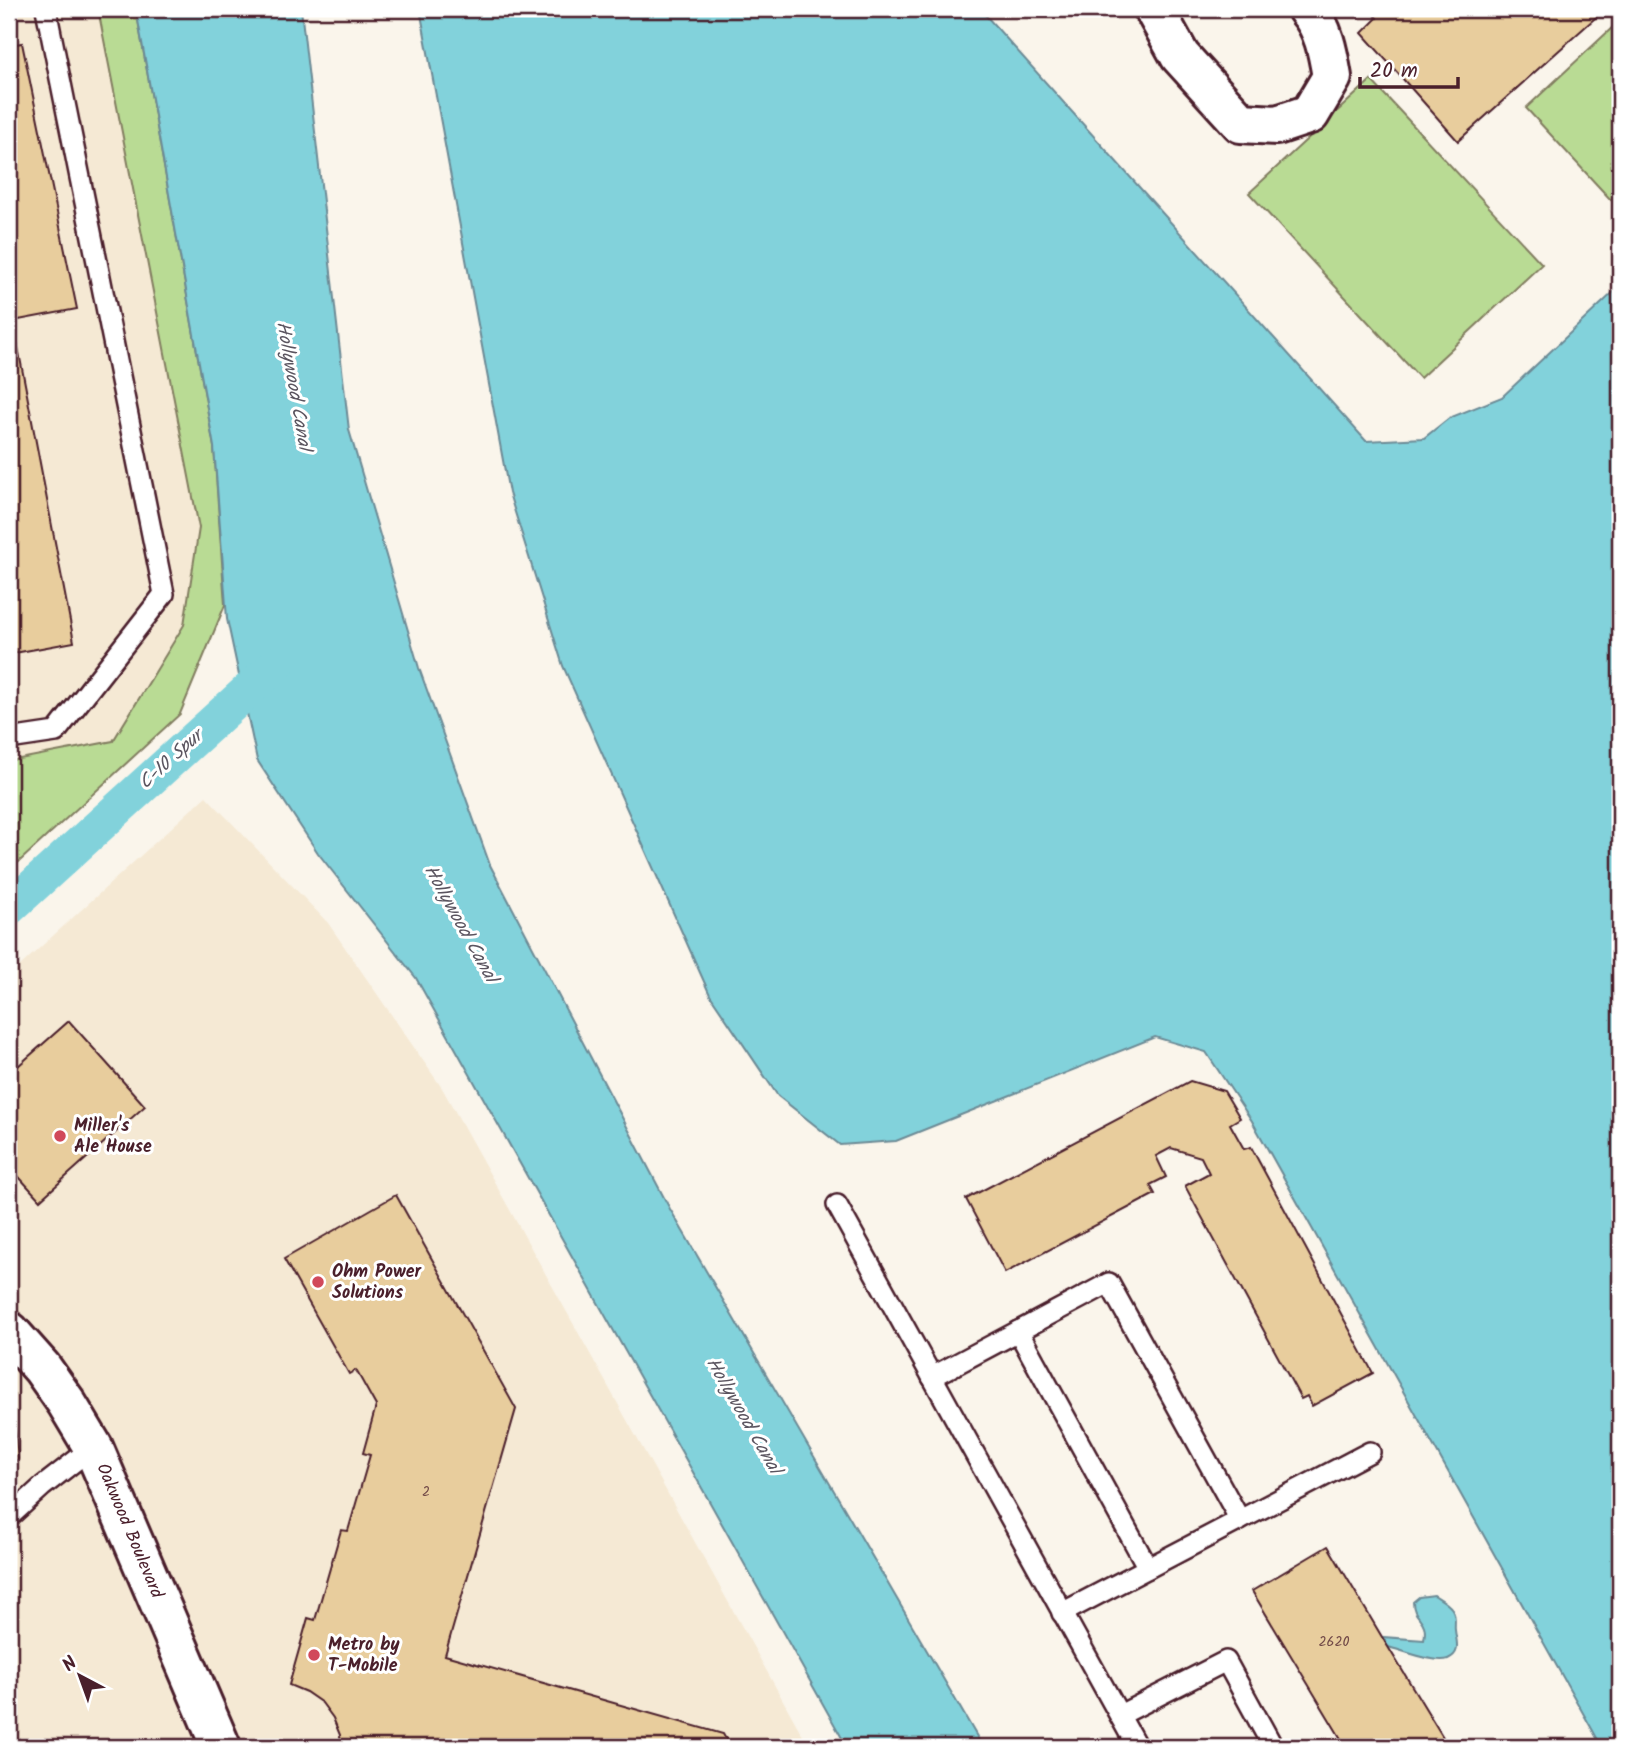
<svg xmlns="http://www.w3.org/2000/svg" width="1629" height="1756" font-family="Kalam,sans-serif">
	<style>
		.built { fill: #f5e9d4 }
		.green { fill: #b9db94; stroke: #827d60; stroke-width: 2 }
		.water { fill: #82d2db; stroke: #6c8a95; stroke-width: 2 }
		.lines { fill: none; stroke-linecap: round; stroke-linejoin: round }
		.canal { stroke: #82d2db; stroke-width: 35 }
		.building { fill: #e8cd9d; stroke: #4a1f2b; stroke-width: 2 }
		.service-casing { stroke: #4a1f2b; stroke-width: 24 }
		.minor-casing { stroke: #4a1f2b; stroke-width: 44 }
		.tertiary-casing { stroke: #4a1f2b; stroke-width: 44 }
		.service { stroke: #fff; stroke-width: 19 }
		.minor { stroke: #fff; stroke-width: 38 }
		.tertiary { stroke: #fff; stroke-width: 38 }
		.poi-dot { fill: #d1495b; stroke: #fff; stroke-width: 2.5 }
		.labels { text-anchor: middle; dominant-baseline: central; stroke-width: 6; stroke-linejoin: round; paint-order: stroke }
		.number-label { font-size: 14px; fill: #724a48 }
		.poi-label { font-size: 18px; font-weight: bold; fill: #4a1f2b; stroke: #fff; text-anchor: start }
		.street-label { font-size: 18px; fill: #4a1f2b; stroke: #fff }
		.water-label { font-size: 19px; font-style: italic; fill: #5b5560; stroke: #fff }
	</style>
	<rect width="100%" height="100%" fill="#faf5eb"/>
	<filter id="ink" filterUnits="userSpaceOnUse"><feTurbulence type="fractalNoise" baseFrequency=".0143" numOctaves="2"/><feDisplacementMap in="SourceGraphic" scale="14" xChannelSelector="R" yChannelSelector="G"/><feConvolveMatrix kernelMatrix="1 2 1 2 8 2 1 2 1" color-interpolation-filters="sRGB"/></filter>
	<g filter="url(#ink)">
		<!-- built -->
		<g class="built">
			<path d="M9 9H98L199 528 184 625 113 741 9 834Z"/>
			<path d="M206 796 328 923 442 1088 809 1747H9V976Z"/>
		</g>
		<!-- green -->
		<g class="green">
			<path d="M98 9H136L214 447 225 605 180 714 9 871V761L113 741 184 625 199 528Z"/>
			<path d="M1614 26 1620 33V191L1611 200 1526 108Z"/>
			<path d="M1371 80 1542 264 1420 378 1249 193Z"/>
		</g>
		<!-- water -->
		<g class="water">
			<path d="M136 9H301L349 430 419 668 490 865 670 1209 983 1747H847L416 978 318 853 257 760 227 619 214 447Z"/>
			<path d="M420 9H980L1366 441 1424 438 1449 418 1502 397 1620 286V1747H1602L1252 1121 1206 1052 1155 1037 896 1141 840 1145 778 1096 710 995 563 666 509 493Z"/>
			<path d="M1434 1595C1440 1599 1448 1603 1452 1609 1457 1617 1454 1622 1455 1630 1456 1641 1462 1653 1448 1659 1436 1664 1401 1650 1388 1647L1382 1637 1424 1640C1429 1618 1413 1620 1413 1602L1419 1597Z"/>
		</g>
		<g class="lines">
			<!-- canal -->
			<path class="canal" d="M9 908 278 663"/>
		</g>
		<!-- building -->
		<g class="building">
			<path d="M1369 9H1603L1604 10 1458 141 1362 33 1377 18Z"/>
			<path d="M22 43 77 309 13 321 74 642 9 654V45Z"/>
			<path d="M69 1021 145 1106 40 1200 9 1166V1074Z"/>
			<path d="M1190 1081 1224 1091 1240 1118 1230 1124 1244 1149 1251 1147 1373 1373 1312 1406 1307 1396 1301 1399 1185 1186 1209 1173 1201 1157 1171 1148 1156 1156 1166 1177 1150 1185 1155 1194 1005 1273 966 1199Z"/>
			<path d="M396 1195 516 1409 445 1655 723 1734 730 1747H341L340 1735 333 1718 322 1703 306 1692 289 1685 308 1618 315 1620 341 1530 348 1531 370 1455 363 1453 376 1406 356 1370 349 1374 284 1259Z"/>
			<path d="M9 1404 13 1409 18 1459 9 1468Z"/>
			<path d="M1328 1546 1382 1637 1449 1747H1346L1252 1591Z"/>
		</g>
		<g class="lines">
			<defs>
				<g id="service">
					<path d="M9 739 56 732 164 594 46 9"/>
					<path d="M837 1205 1137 1747"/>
					<path d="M1018 1331 1148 1568"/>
					<path d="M932 1377 1109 1283 1240 1520"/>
					<path d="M9 1517 43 1486 93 1447"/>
					<path d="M1062 1613 1370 1452"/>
					<path d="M1120 1715 1226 1661 1273 1747"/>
				</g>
				<path id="minor" d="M1154 9 1180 56 1241 123 1277 125 1310 114 1332 77C1328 53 1324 28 1307 9"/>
				<path id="tertiary" d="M9 1331 42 1368 66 1402 93 1447 221 1747"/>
			</defs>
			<!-- service casing -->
			<use href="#service" class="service-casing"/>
			<!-- minor casing -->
			<use href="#minor" class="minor-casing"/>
			<!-- tertiary casing -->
			<use href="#tertiary" class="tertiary-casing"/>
			<!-- service -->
			<use href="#service" class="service"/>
			<!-- minor -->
			<use href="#minor" class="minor"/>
			<!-- tertiary -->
			<use href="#tertiary" class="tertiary"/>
		</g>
	</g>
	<!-- markers -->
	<g class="poi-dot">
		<circle cx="60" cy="1136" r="7"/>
		<circle cx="318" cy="1282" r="7"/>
		<circle cx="314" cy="1655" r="7"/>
	</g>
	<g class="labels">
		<!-- number labels -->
		<g class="number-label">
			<text x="426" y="1492">2</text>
			<text x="1334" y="1642">2620</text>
		</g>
		<!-- poi labels -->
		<g class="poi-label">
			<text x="74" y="1126">Miller's<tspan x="74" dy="21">Ale House</tspan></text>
			<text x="332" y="1272">Ohm Power<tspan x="332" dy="21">Solutions</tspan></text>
			<text x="328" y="1645">Metro by<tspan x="328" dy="21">T-Mobile</tspan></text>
		</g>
		<!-- street labels -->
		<g class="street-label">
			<text transform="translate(129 1531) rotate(67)">Oakwood Boulevard</text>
		</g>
		<!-- water labels -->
		<g class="water-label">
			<text transform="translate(293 386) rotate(80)">Hollywood Canal</text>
			<text transform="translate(171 760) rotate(-42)">C-10 Spur</text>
			<text transform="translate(460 924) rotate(61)">Hollywood Canal</text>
			<text transform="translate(743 1416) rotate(60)">Hollywood Canal</text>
		</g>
	</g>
	<!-- margin -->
	<rect width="1629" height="1756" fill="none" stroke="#fff" stroke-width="35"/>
	<rect x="18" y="18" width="1594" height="1721" fill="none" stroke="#4a1f2b" stroke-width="2.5" filter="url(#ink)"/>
	<!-- north arrow -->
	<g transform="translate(80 1676) rotate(319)" stroke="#ffffff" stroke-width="5" paint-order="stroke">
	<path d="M0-5L12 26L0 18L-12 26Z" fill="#4a1f2b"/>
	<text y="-10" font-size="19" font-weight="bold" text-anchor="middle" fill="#4a1f2b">N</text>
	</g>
	<!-- scale -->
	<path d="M1360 77v10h98v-10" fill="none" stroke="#4a1f2b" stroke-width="3.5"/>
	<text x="1370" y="77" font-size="21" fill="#4a1f2b" stroke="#ffffff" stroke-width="5" paint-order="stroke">20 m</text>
</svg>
